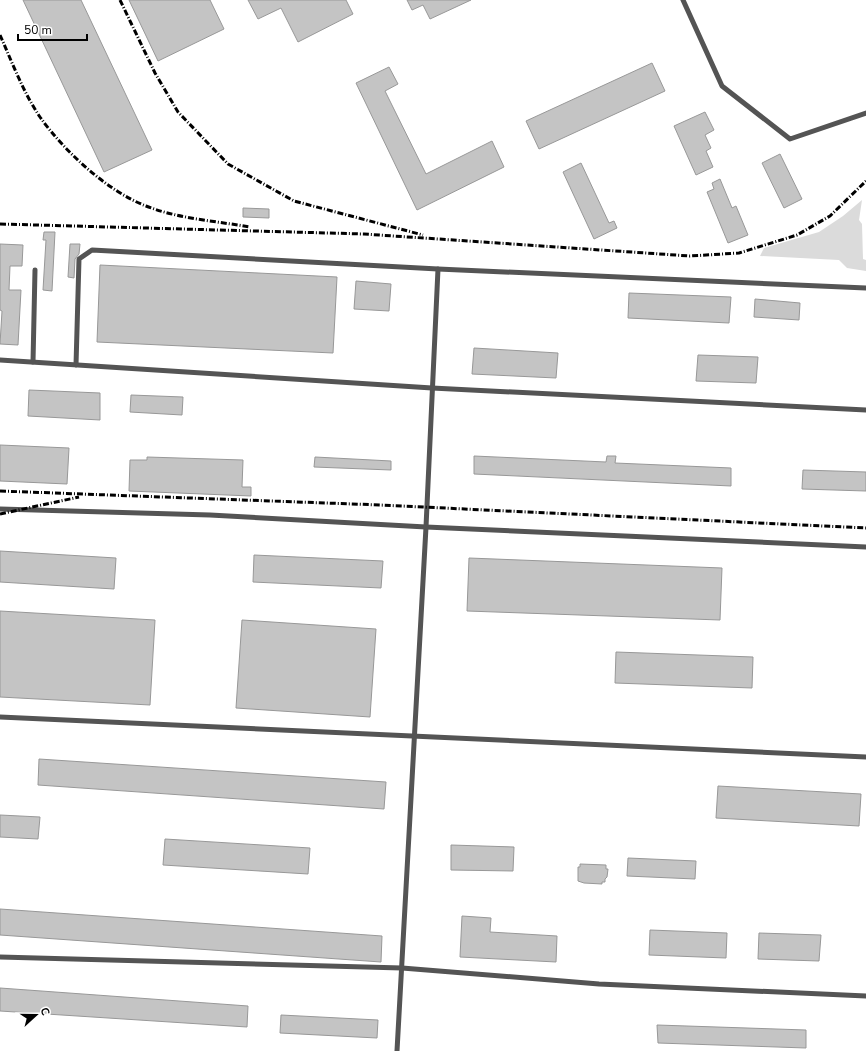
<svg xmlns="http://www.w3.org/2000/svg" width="866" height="1051" font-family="'Nunito Sans',sans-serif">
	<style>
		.green { fill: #dbdbdb }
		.building { fill: #c4c4c4; stroke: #989898 }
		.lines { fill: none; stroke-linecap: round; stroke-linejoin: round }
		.service { stroke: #545454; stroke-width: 5 }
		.rail { stroke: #000; stroke-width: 3; stroke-dasharray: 6 2 1 2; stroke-linecap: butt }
	</style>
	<rect width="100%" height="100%" fill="#fff"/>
	<!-- green -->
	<path class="green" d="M862 200 859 220 862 224 863 259 866 260V271L847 268 839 260 760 256 764 248 819 232 843 216Z"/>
	<!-- building -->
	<g class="building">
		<path d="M23 0H81L152 150 104 172Z"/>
		<path d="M129 0H210L224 29 158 61Z"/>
		<path d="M248 0H346L353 14 298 42 281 8 258 19Z"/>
		<path d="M407 0H471L430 19 423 5 412 10Z"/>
		<path d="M652 63 665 91 539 149 526 121Z"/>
		<path d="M389 67 398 84 385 91 426 174 492 141 504 167 417 210 356 83Z"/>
		<path d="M705 112 714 130 705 135 711 148 706 151 713 167 696 175 674 126Z"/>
		<path d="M780 154 802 199 784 208 762 163Z"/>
		<path d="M581 163 609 223 614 221 617 228 594 239 563 172Z"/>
		<path d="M720 179 732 208 736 206 748 235 728 243 707 192 714 189 712 183Z"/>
		<path d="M243 208 269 209V218L243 217Z"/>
		<path d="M44 232H55L52 291 43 290 46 240H43Z"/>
		<path d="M0 244 23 245 22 266H10L9 290H21L18 345 0 344 2 311 0 310Z"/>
		<path d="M70 244H80L79 254 75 259 74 278 68 277Z"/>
		<path d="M100 265 337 277 333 353 97 342Z"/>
		<path d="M356 281 391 284 389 311 354 309Z"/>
		<path d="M629 293 731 297 729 323 628 318Z"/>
		<path d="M755 299 800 303 799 320 754 317Z"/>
		<path d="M474 348 558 353 556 378 472 374Z"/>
		<path d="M698 355 758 357 756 383 696 381Z"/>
		<path d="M29 390 100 393V420L28 416Z"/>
		<path d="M131 395 183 397 182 415 130 412Z"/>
		<path d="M0 445 69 448 67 484 0 481Z"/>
		<path d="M474 456 606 462 607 456H616L615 463 731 468V486L474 474Z"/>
		<path d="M147 457 243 460 242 487H251V496L129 491 130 460H147Z"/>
		<path d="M315 457 391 461V470L314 467Z"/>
		<path d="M803 470 866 472V491L802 489Z"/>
		<path d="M0 551 116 558 114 589 0 582Z"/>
		<path d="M254 555 383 561 381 588 253 582Z"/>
		<path d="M469 558 722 568 720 620 467 611Z"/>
		<path d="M0 611 155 620 150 705 0 697Z"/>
		<path d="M242 620 376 629 370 717 236 708Z"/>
		<path d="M616 652 753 657 752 688 615 683Z"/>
		<path d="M39 759 386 782 384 809 38 785Z"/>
		<path d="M718 786 861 794 859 826 716 818Z"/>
		<path d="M0 815 40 817 38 839 0 837Z"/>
		<path d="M165 839 310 848 308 874 163 865Z"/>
		<path d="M451 845 514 847 513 871 451 870Z"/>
		<path d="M628 858 696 861 695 879 627 876Z"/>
		<path d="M580 864 606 865V869H608L607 877 605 879V882H602V884L584 883 578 881V867H580Z"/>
		<path d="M0 909 382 936 381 962 0 935Z"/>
		<path d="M462 916 491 918 490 932 557 936 556 962 460 957Z"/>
		<path d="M650 930 727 933 726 958 649 955Z"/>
		<path d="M759 933 821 935 819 961 758 959Z"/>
		<path d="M0 988 248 1006 247 1027 0 1011Z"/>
		<path d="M281 1015 378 1020 377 1038 280 1033Z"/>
		<path d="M657 1025 806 1030V1048L658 1043Z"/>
	</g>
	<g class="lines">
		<!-- service -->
		<g class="service">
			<path d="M683 0 722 86 790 139 866 113"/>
			<path d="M0 360 432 388 866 410"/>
			<path d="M33 362 35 270"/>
			<path d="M76 365 79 259 92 250 438 269 866 288"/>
			<path d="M0 509 210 515 426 527 866 547"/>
			<path d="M0 717 866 757"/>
			<path d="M0 957 402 968 599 984 866 996"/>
			<path d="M397 1051 426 527 438 269"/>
		</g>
		<!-- rail -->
		<g class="rail">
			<path d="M120 0 155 73 178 112 228 164 294 201 423 235"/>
			<path d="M0 35C12 62 23 92 40 117 64 151 107 191 146 206 179 219 216 221 250 227"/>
			<path d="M0 224 364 234 690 256 739 253 797 235 830 216 866 181"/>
			<path d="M0 491 380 505 866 528"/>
			<path d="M0 514 79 497"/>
		</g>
	</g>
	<!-- north arrow -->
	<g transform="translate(36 1015) rotate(69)" stroke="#ffffff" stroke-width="3" paint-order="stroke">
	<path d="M0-3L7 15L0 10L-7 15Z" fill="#000000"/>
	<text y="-6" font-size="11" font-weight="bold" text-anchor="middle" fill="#000000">С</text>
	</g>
	<!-- scale -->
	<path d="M18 34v6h69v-6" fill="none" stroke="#000000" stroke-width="2"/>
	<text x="24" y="34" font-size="12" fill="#000000" stroke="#ffffff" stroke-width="3" paint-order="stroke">50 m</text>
</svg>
